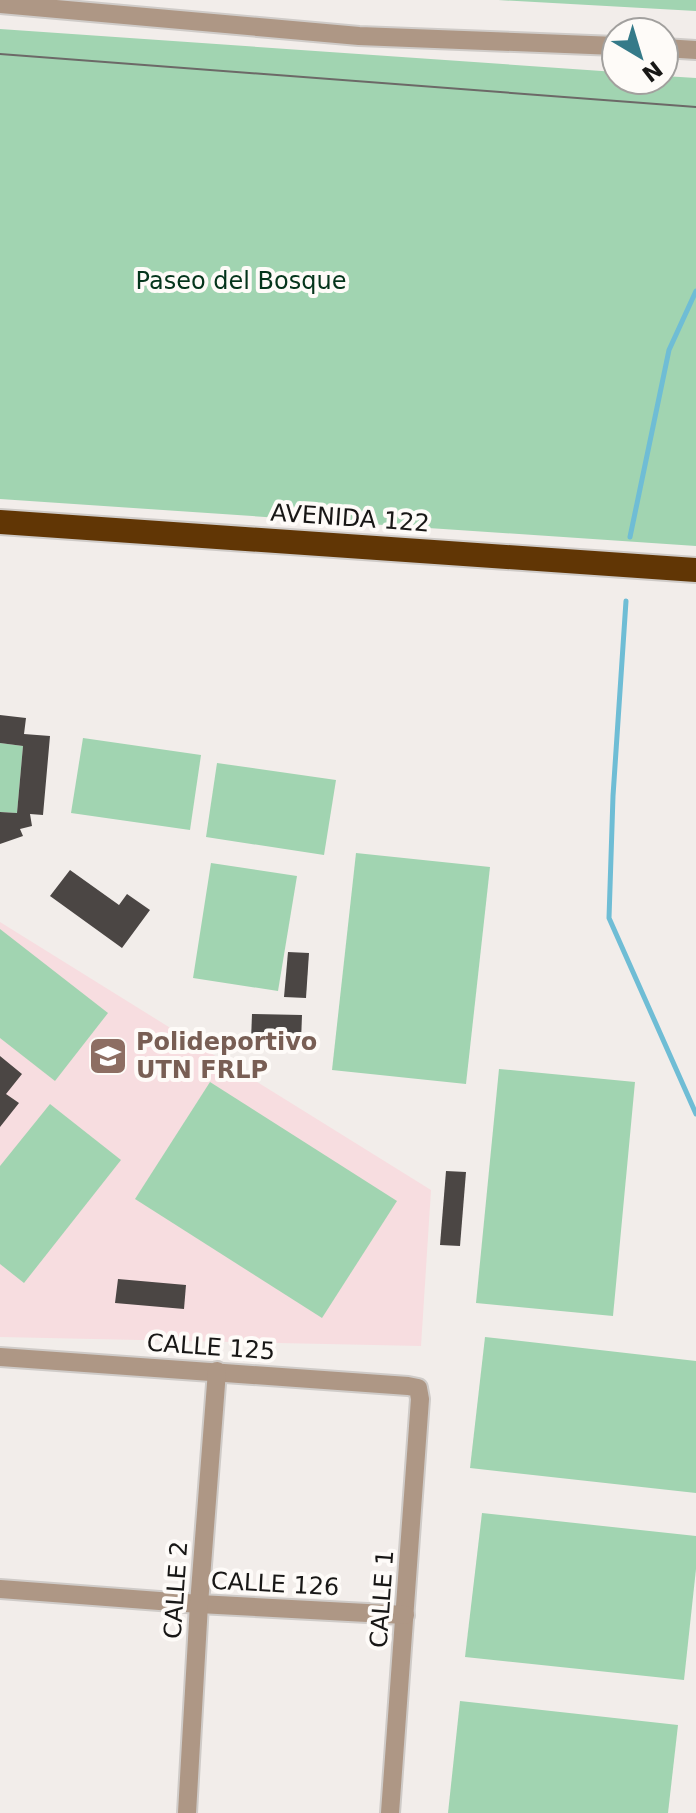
<svg xmlns="http://www.w3.org/2000/svg" width="696" height="1813" font-family="'DejaVu Sans',sans-serif">
	<style>
		.education { fill: #f7dde0 }
		.green { fill: #a1d4b1 }
		.lines { fill: none; stroke-linecap: round; stroke-linejoin: round }
		.stream { stroke: #6fbdd5; stroke-width: 5 }
		.building { fill: #4b4644 }
		.minor-casing { stroke: #cfcbc8; stroke-width: 22 }
		.highway-casing { stroke: #cfcbc8; stroke-width: 28 }
		.minor { stroke: #ae9785; stroke-width: 18 }
		.highway { stroke: #613605; stroke-width: 24 }
		.tram { stroke: #6c6967; stroke-width: 2 }
		.labels { text-anchor: middle; dominant-baseline: central; stroke-width: 8; stroke-linejoin: round; paint-order: stroke }
		.park-label { font-size: 24px; fill: #04341b; stroke: #fefbf8 }
		.street-label { font-size: 24px; fill: #181716; stroke: #fefbf8 }
		.education-label { font-size: 24px; font-weight: bold; fill: #785e54; stroke: #fefbf8; text-anchor: start }
	</style>
	<rect width="100%" height="100%" fill="#f2edea"/>
	<!-- education -->
	<path class="education" d="M0 922 431 1190 421 1346 0 1337Z"/>
	<!-- green -->
	<g class="green">
		<path d="M498 0H696V11Z"/>
		<path d="M0 29 616 72V80H664V76L696 78V546L0 499Z"/>
		<path d="M83 738 201 755 190 830 71 813Z"/>
		<path d="M0 743 23 746 17 813 0 812Z"/>
		<path d="M217 763 336 780 324 855 206 837Z"/>
		<path d="M356 853 490 867 466 1084 332 1070Z"/>
		<path d="M211 863 297 876 278 991 193 978Z"/>
		<path d="M0 929 108 1013 55 1081 0 1038Z"/>
		<path d="M499 1069 635 1082 613 1316 476 1303Z"/>
		<path d="M210 1082 397 1201 322 1318 135 1199Z"/>
		<path d="M50 1104 121 1160 24 1283 0 1264V1166Z"/>
		<path d="M485 1337 696 1361V1493L470 1468Z"/>
		<path d="M482 1513 696 1536V1569L684 1680 465 1657Z"/>
		<path d="M460 1701 678 1725 668 1813H448Z"/>
	</g>
	<g class="lines">
		<!-- stream -->
		<g class="stream">
			<path d="M630 537 669 350 696 291"/>
			<path d="M626 601 613 796 609 918 696 1114"/>
		</g>
	</g>
	<!-- building -->
	<g class="building">
		<path d="M0 715 26 718 24 734 50 736 43 815 30 814 32 826 20 829 23 836 0 844V812L17 813 23 746 0 743Z"/>
		<path d="M70 870 119 905 127 894 150 910 122 948 50 896Z"/>
		<path d="M288 952 309 953 306 998 284 997Z"/>
		<path d="M252 1014 302 1015 301 1042 251 1041Z"/>
		<path d="M0 1056 22 1074 6 1094 19 1103 0 1127Z"/>
		<path d="M446 1171 466 1172 460 1246 440 1245Z"/>
		<path d="M118 1279 186 1285 184 1309 115 1303Z"/>
	</g>
	<g class="lines">
		<defs>
			<g id="minor">
				<path d="M0 4 359 36 616 46"/>
				<path d="M664 48 696 50"/>
				<path d="M0 1357 408 1386 418 1388 420 1399 390 1813"/>
				<path d="M0 1589 199 1604 405 1615"/>
				<path d="M187 1813 199 1604 217 1371"/>
			</g>
			<path id="highway" d="M0 522 696 570"/>
		</defs>
		<!-- minor casing -->
		<use href="#minor" class="minor-casing"/>
		<!-- highway casing -->
		<use href="#highway" class="highway-casing"/>
		<!-- minor -->
		<use href="#minor" class="minor"/>
		<!-- highway -->
		<use href="#highway" class="highway"/>
		<!-- tram -->
		<path class="tram" d="M0 54 696 107"/>
	</g>
	<!-- icons -->
	<defs>
		<symbol id="university-square" viewBox="-11 -11 22 22"><rect x="-9" y="-9" width="18" height="18" rx="4" fill="#8d6e63" stroke="#fefbf8"/><path d="M0-5L7-2L0 1L-7-2ZM-4 1L0 2.5L4 1V4Q0 6-4 4Z" fill="#fff"/></symbol>
	</defs>
	<g fill-rule="evenodd">
		<use href="#university-square" x="86" y="1034" width="44" height="44"/>
	</g>
	<g class="labels">
		<!-- park labels -->
		<g class="park-label">
			<text x="241" y="281">Paseo del Bosque</text>
		</g>
		<!-- street labels -->
		<g class="street-label">
			<text transform="translate(350 518) rotate(4)">AVENIDA 122</text>
			<text transform="translate(211 1347) rotate(4)">CALLE 125</text>
			<text transform="translate(275 1584) rotate(3)">CALLE 126</text>
			<text transform="translate(176 1590) rotate(-86)">CALLE 2</text>
			<text transform="translate(382 1599) rotate(-86)">CALLE 1</text>
		</g>
		<!-- education labels -->
		<g class="education-label">
			<text x="136" y="1042">Polideportivo<tspan x="136" dy="28">UTN FRLP</tspan></text>
		</g>
	</g>
	<!-- north arrow -->
	<g transform="translate(640 56) rotate(142)"><circle r="38" fill="#fefbf8" stroke="#a2a09e" stroke-width="2"/>
	<path d="M0-6L14 30L0 20L-14 30Z" fill="#357a89"/>
	<text y="-12" font-size="22" font-weight="bold" text-anchor="middle" fill="#181716">N</text>
	</g>
</svg>
